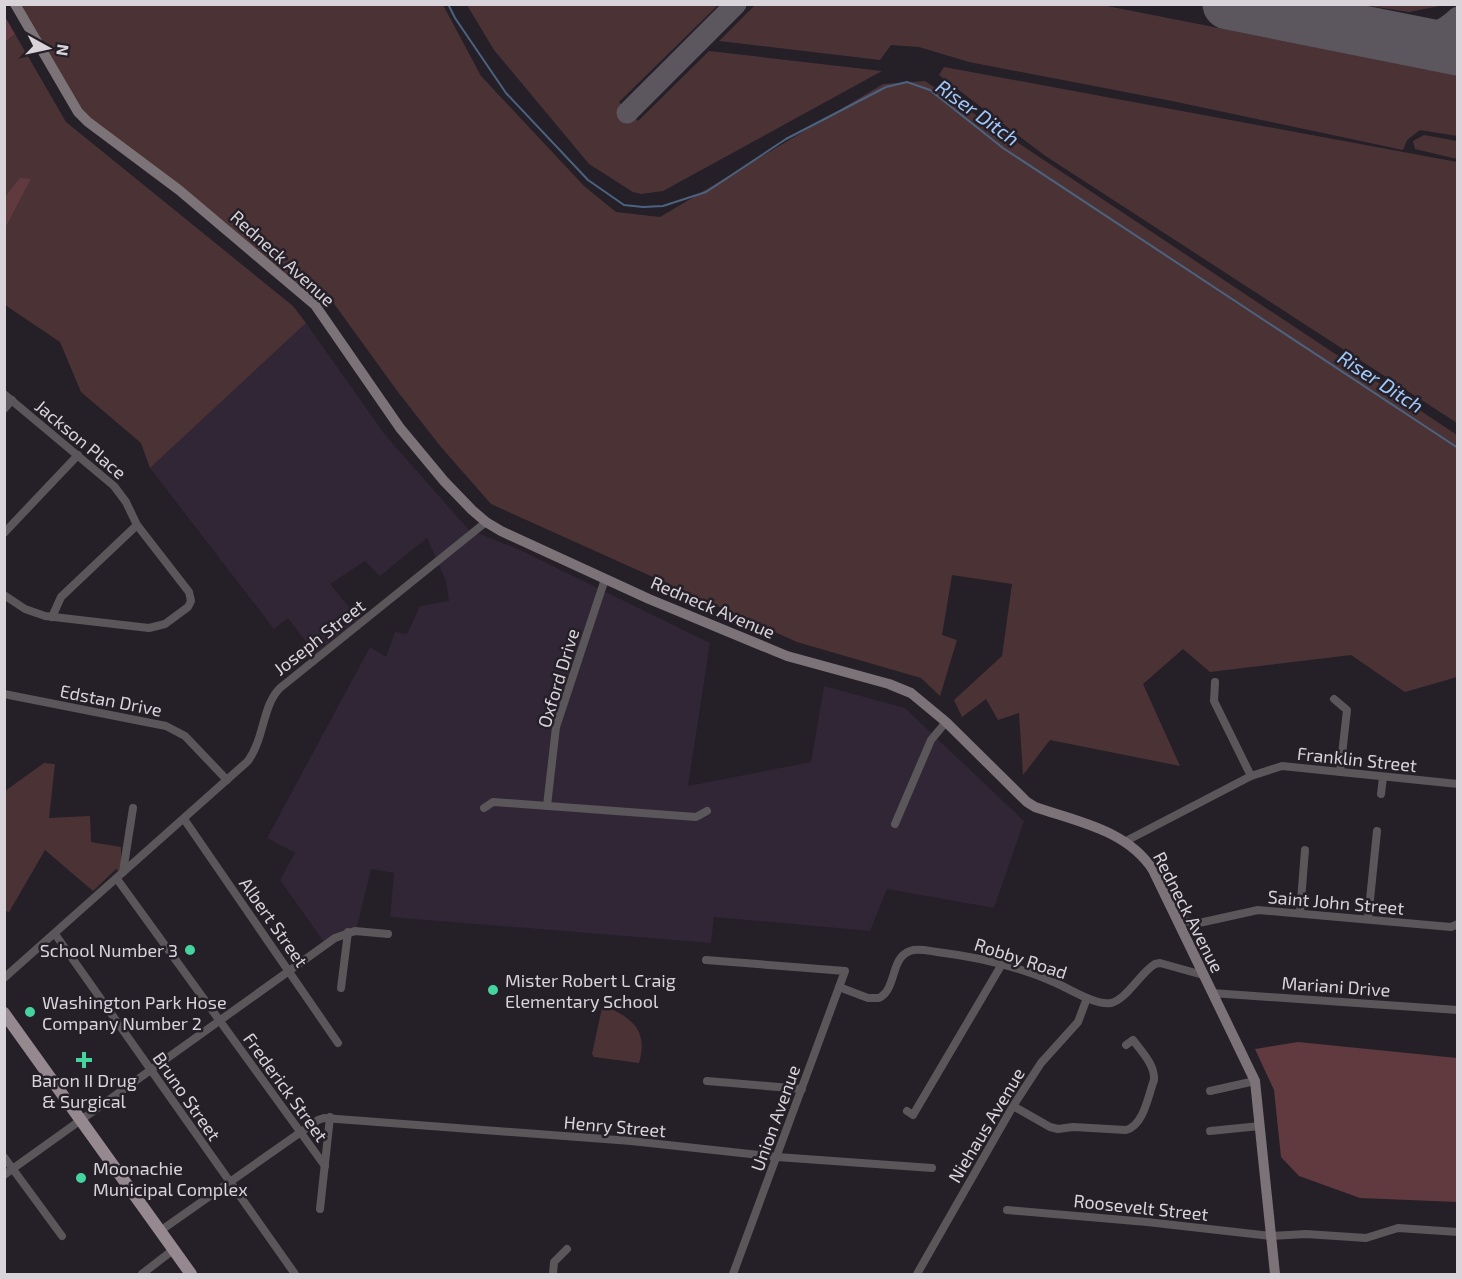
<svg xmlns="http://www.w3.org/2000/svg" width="1462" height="1279" font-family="'Exo 2',sans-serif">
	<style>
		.built { fill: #302635 }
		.green { fill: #4b3335 }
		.forest { fill: #603a3e }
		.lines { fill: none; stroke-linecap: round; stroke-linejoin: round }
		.stream { stroke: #4b6380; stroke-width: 2 }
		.taxiway { stroke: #5c565e; stroke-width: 21 }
		.runway { stroke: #5c565e; stroke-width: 51 }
		.street { stroke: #5b5659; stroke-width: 8 }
		.secondary { stroke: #7c7378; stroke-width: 10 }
		.primary { stroke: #95898f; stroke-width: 12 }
		.poi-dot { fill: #46d49e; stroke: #251f28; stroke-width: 2 }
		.labels { text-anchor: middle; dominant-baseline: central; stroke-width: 5; stroke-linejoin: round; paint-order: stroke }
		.street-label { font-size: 18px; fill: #d8d4da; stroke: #251f28 }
		.poi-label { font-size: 18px; fill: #d8d4da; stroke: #251f28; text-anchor: start }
		.water-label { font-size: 20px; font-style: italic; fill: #a0cafd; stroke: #251f28 }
	</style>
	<rect width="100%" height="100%" fill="#251f28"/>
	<!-- built -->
	<path class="built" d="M306 323 386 436 468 529 520 550 710 643 688 786 811 762 824 686 905 708 1024 821 994 908 887 889 870 931 714 917 711 943 390 917 394 873 371 869 356 931 326 945 280 880 295 853 267 838 370 647 386 657 395 632 407 634 420 606 449 601 446 581 427 538 380 576 365 561 330 584 363 624 319 659 288 618 274 629 150 468Z"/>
	<!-- green -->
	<g class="green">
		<path d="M756 4 1102 5 1457 75V136L1420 130 1407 140 1403 150 1172 101 969 62 919 47 891 45 880 60 719 41Z"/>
		<path d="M16 5H443L481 76 584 186 616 212 660 217 883 84 925 81 1457 435V677L1405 692 1351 655 1210 672 1183 649 1143 684 1180 766 1050 740 1023 775 1019 713 998 720 986 699 962 717 954 700 1002 656 1012 584 952 575 942 635 957 640 940 696 921 678 797 642 491 504 441 447 398 392 327 294 306 296 88 122Z"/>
		<path d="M467 5H718L619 102 638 121 709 51 882 71 663 191 641 194 633 192 589 164 494 50Z"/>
		<path d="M1363 5H1445L1409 12Z"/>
		<path d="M15 34 66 122 293 306 306 323 150 468 141 443 81 392 60 342 5 305V229L31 179 5 197V42Z"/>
		<path d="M944 67 1457 162V423L1044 155 939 75Z"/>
		<path d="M1424 135 1457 141V159L1415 149 1413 141Z"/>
		<path d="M44 763 55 764 49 818 90 816 91 842 121 847V874L116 869 93 891 45 850 9 912 5 911V791Z"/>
		<path d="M607 1007C634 1019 648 1032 639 1063L594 1057 592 1054 602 1008Z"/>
	</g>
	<!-- forest -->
	<g class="forest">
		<path d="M4 15 15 34 5 42H4Z"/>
		<path d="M20 178 31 179 5 229V197Z"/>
		<path d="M1298 1042 1457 1058V1202L1360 1198 1299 1176 1281 1157 1274 1090 1255 1049Z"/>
	</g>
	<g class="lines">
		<!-- stream -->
		<path class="stream" d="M448 4 455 18 506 93 588 180 624 205 643 207 663 206 706 192 786 139 886 87 907 82 930 90 1003 148 1458 448"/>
		<!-- taxiway -->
		<g class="taxiway">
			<path d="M1261 4 1275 14"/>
			<path d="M1403 39C1426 38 1441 33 1458 17"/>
			<path d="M627 113 736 4"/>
		</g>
		<!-- runway -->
		<path class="runway" d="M1228 4 1458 50"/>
		<!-- street -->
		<g class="street">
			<path d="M4 394 114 486 126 502 137 525 189 592 191 601 188 607 165 624 149 628 45 616 25 609 4 595"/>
			<path d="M4 409 12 400"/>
			<path d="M4 533 78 455"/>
			<path d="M52 617 61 597 137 525"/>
			<path d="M1215 682 1214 701 1251 776"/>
			<path d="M4 694 166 726 185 736 227 780"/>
			<path d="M1334 699 1347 710 1340 772"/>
			<path d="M1381 794 1383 777"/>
			<path d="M547 806 556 727 605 579"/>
			<path d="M484 808 493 802 696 817 707 811"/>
			<path d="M184 819 338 1043"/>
			<path d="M895 824 931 740 946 722"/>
			<path d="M1126 841 1251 776 1282 766 1458 784"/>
			<path d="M123 872 133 808"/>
			<path d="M117 879 325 1166"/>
			<path d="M1300 913 1305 850"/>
			<path d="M1368 919 1377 831"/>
			<path d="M1177 920 1199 923 1258 910 1451 927 1458 924"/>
			<path d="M55 934 295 1274"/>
			<path d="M706 960 845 971 733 1274"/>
			<path d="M4 978 248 761C265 737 262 706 280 688L486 522"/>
			<path d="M839 987 868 998H879C897 989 890 958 910 951 918 948 929 951 937 952 978 957 1018 966 1056 983 1070 989 1096 1006 1111 1003 1126 1000 1141 972 1155 964L1160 963 1203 975"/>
			<path d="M341 988 348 932"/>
			<path d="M1212 993 1458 1010"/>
			<path d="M707 1081 802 1089"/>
			<path d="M1210 1091 1255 1081"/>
			<path d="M1013 1106 1050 1127 1058 1129 1073 1127 1126 1130C1144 1125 1148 1096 1154 1080 1155 1065 1142 1052 1133 1040L1126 1045"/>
			<path d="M907 1111 913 1115 1002 964"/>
			<path d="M1210 1131 1260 1126"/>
			<path d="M4 1157 62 1236"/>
			<path d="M4 1175 335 938 355 931 388 934"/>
			<path d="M320 1209 330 1117"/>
			<path d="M1007 1210 1147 1222 1271 1236 1306 1234 1366 1238 1398 1228 1458 1232"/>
			<path d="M160 1231 318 1120 324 1118 631 1141 777 1157 932 1168"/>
			<path d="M142 1274 173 1250"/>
			<path d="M553 1274 554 1262 567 1249"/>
			<path d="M917 1274 1013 1106 1041 1063 1078 1022 1087 998"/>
		</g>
		<!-- secondary -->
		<path class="secondary" d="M15 4 78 112 88 122 179 190 315 305 400 428 444 481 472 510 486 522 501 531 649 599 787 656 889 684 911 693 946 722 1027 802 1035 807C1078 822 1127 830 1153 870L1255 1081 1275 1274"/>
		<!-- primary -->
		<path class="primary" d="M4 1013 191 1274"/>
	</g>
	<!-- markers -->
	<g class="poi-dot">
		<circle cx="190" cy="950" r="6"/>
		<circle cx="493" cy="990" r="6"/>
		<circle cx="30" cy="1012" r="6"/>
		<path d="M81 1051h6v6h6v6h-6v6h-6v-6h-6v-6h6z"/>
		<circle cx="81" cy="1178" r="6"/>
	</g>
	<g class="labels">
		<!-- street labels -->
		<g class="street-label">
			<text transform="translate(283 258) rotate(42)">Redneck Avenue</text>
			<text transform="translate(81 439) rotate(40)">Jackson Place</text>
			<text transform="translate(713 607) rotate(23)">Redneck Avenue</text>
			<text transform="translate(319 637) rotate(-38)">Joseph Street</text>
			<text transform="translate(558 678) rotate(-73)">Oxford Drive</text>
			<text transform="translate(111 700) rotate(11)">Edstan Drive</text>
			<text transform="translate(1357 759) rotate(6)">Franklin Street</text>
			<text transform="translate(1336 902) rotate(5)">Saint John Street</text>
			<text transform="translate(1189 912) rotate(63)">Redneck Avenue</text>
			<text transform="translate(274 922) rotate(55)">Albert Street</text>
			<text transform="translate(1021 958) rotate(18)">Robby Road</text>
			<text transform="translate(1336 986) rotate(4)">Mariani Drive</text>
			<text transform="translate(286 1087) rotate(54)">Frederick Street</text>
			<text transform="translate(187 1096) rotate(55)">Bruno Street</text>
			<text transform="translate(775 1118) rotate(-70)">Union Avenue</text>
			<text transform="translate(986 1125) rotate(-59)">Niehaus Avenue</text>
			<text transform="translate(615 1126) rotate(5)">Henry Street</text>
			<text transform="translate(1141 1207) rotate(6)">Roosevelt Street</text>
		</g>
		<!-- poi labels -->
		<g class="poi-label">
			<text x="178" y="950" text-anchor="end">School Number 3</text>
			<text x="505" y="980">Mister Robert L Craig<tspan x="505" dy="21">Elementary School</tspan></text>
			<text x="42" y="1002">Washington Park Hose<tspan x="42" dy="21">Company Number 2</tspan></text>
			<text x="84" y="1080" text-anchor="middle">Baron II Drug<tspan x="84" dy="21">&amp; Surgical</tspan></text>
			<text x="93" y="1168">Moonachie<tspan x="93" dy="21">Municipal Complex</tspan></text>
		</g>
		<!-- water labels -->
		<g class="water-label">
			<text transform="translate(978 112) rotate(36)">Riser Ditch</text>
			<text transform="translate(1381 381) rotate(33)">Riser Ditch</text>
		</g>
	</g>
	<!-- border -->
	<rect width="1462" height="1279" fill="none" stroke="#d8d4da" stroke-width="12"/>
	<!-- north arrow -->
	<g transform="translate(48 48) rotate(98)" stroke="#251f28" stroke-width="4.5" paint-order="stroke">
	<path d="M0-4.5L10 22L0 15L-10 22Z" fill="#d8d4da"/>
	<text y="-9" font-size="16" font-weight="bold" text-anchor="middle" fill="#d8d4da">N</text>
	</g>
</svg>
